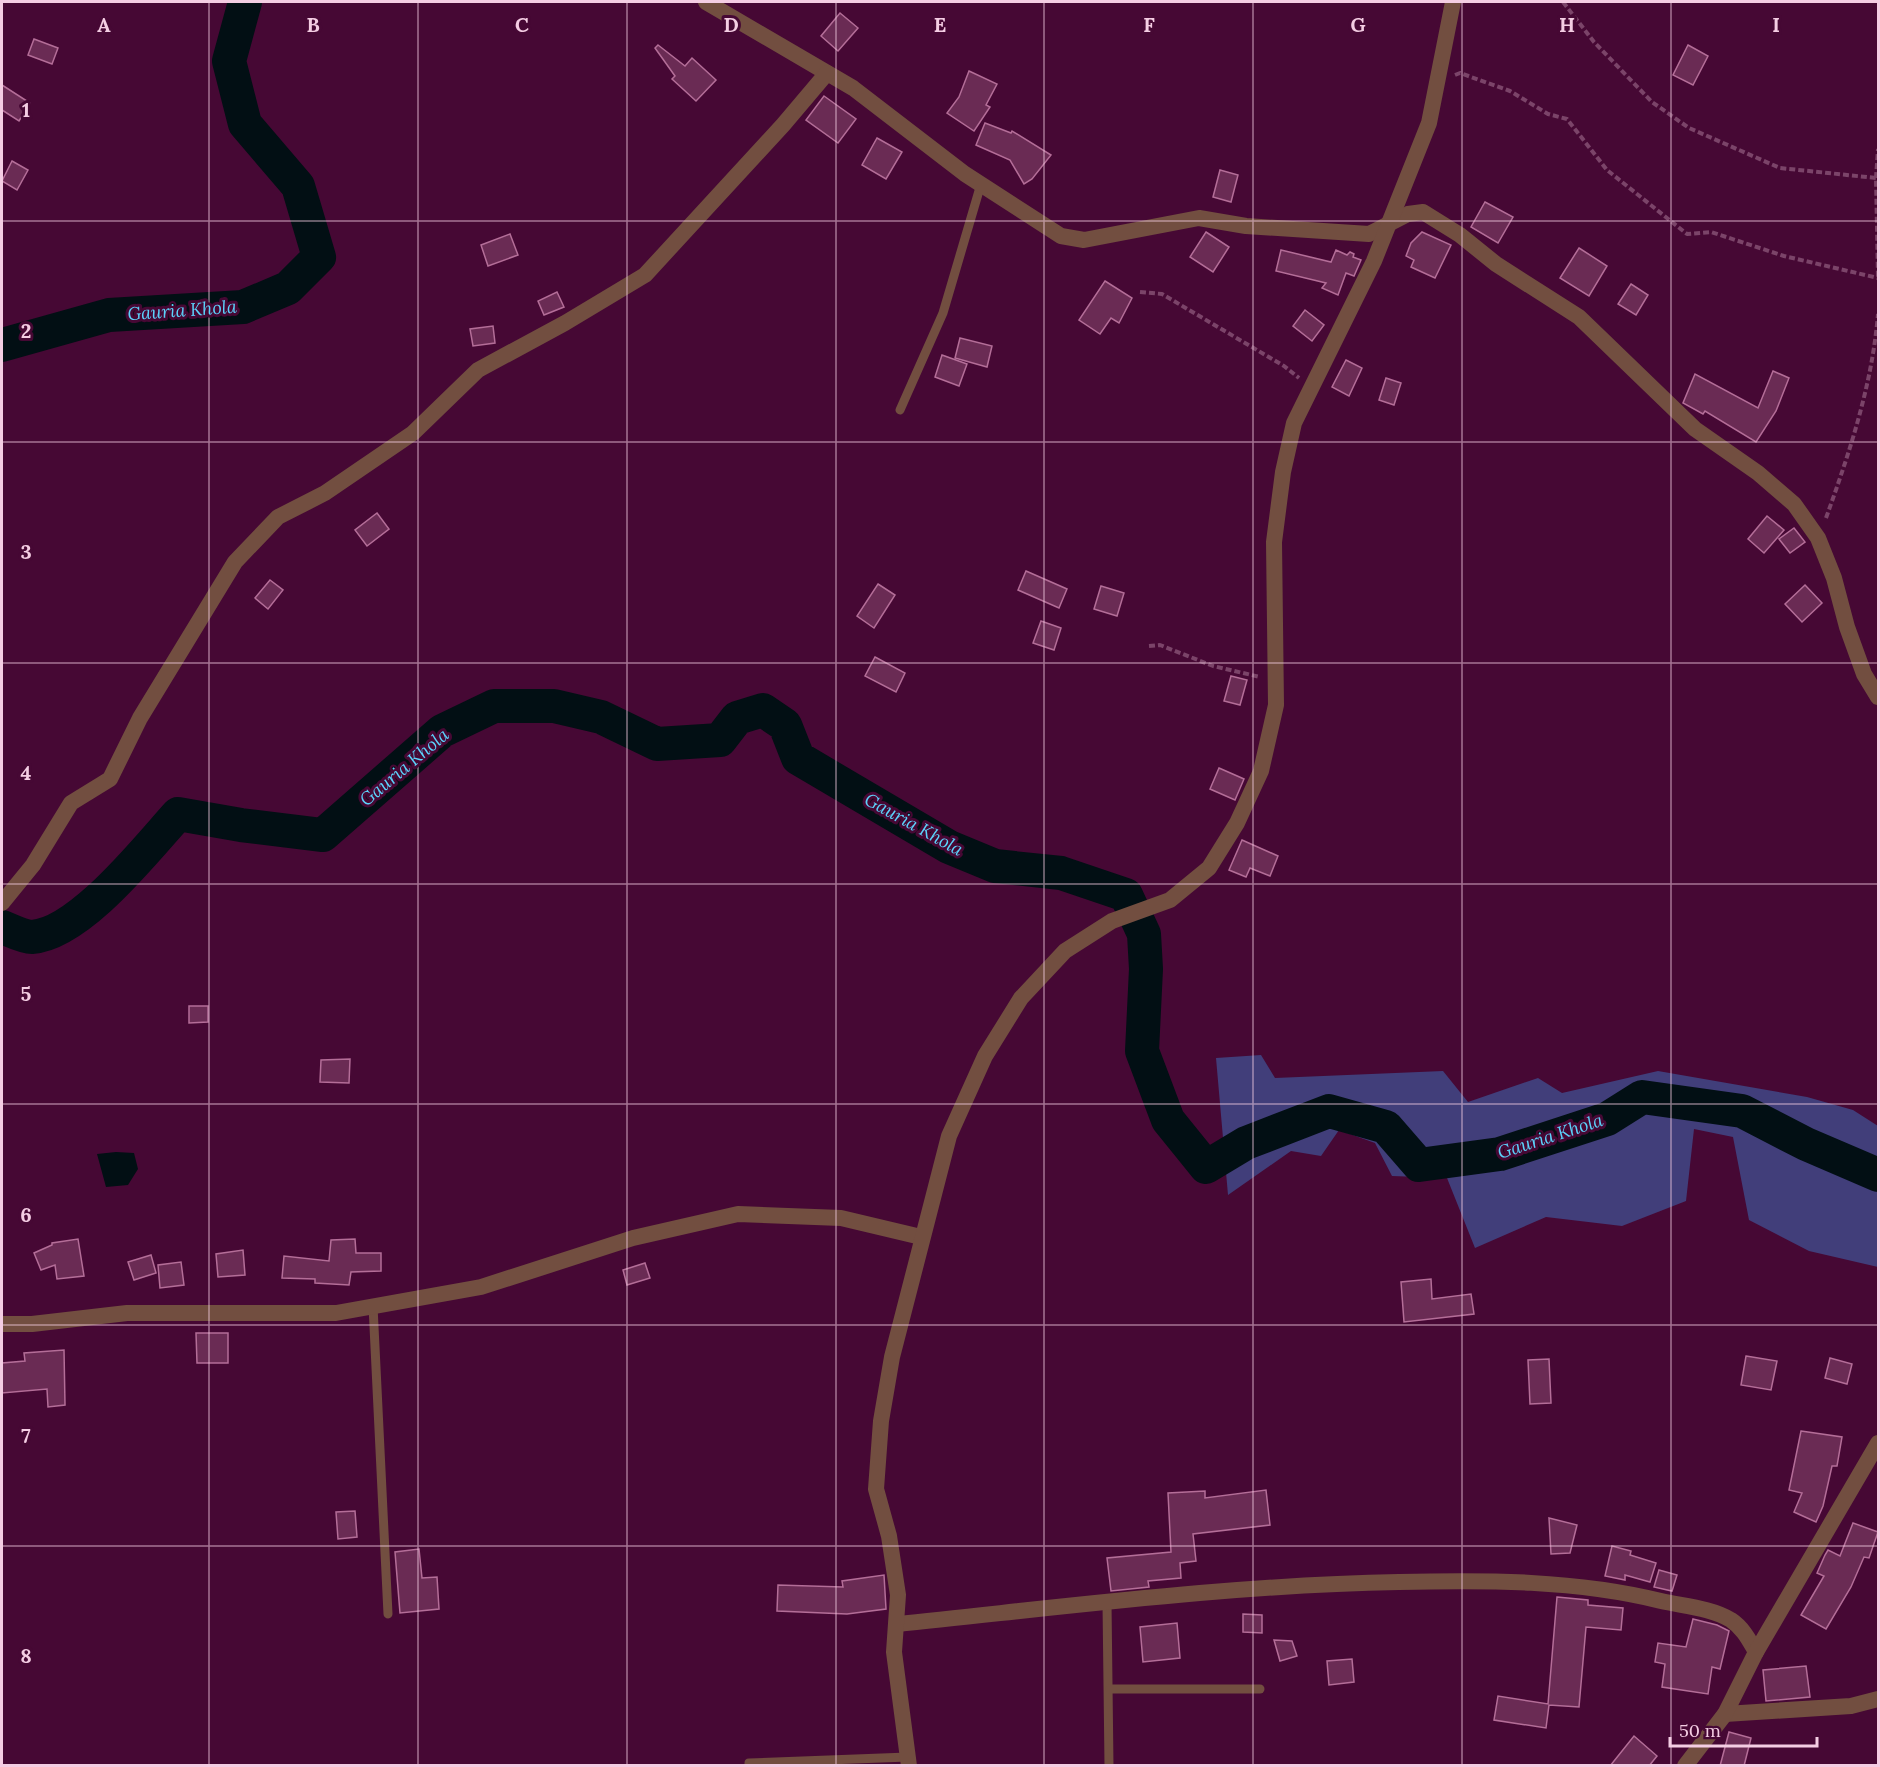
<svg xmlns="http://www.w3.org/2000/svg" width="1880" height="1767" font-family="Lora,serif">
	<style>
		.green { fill: #413e7a }
		.water { fill: #020f14 }
		.lines { fill: none; stroke-linecap: round; stroke-linejoin: round }
		.river { stroke: #020f14; stroke-width: 34 }
		.building { fill: #6a2b54; stroke: #b46e98; stroke-width: 1.5 }
		.path { stroke: #7b4469; stroke-width: 4; stroke-dasharray: 6 3; stroke-linecap: butt }
		.service { stroke: #724e40; stroke-width: 9 }
		.minor { stroke: #724e40; stroke-width: 16 }
		.tertiary { stroke: #724e40; stroke-width: 16 }
		.grid { fill: none; stroke: #f4cde3; stroke-width: 1.5; stroke-opacity: 0.55 }
		.labels { text-anchor: middle; dominant-baseline: central; stroke-width: 6; stroke-linejoin: round; paint-order: stroke }
		.water-label { font-size: 18px; font-style: italic; fill: #5cd3fb; stroke: #460834 }
		.grid-label { font-size: 20px; text-anchor: middle; font-weight: bold; fill: #f4cde3; stroke: #460834; stroke-width: 6; stroke-linejoin: round; paint-order: stroke }
	</style>
	<rect width="100%" height="100%" fill="#460834"/>
	<!-- green -->
	<path class="green" d="M1261 1055 1275 1078 1443 1071 1468 1102 1538 1078 1562 1093 1658 1071 1807 1097 1853 1110 1878 1126V1267L1809 1251 1749 1220 1733 1137 1694 1129 1686 1201 1622 1226 1546 1217 1475 1248 1447 1178 1392 1176 1375 1143 1339 1130 1321 1156 1291 1151 1228 1195 1216 1058Z"/>
	<!-- water -->
	<path class="water" d="M116 1152 134 1153 138 1169 128 1185 106 1187 97 1154Z"/>
	<g class="lines">
		<!-- river -->
		<g class="river">
			<path d="M2 345 109 315 243 307 288 288 319 257 298 186 245 124 229 61 245 2"/>
			<path d="M2 927C10 930 23 937 32 937 80 934 147 848 178 814L241 825 323 835 442 731 494 706H554L601 717 657 744 720 740 737 718 763 710 785 725 798 758 949 847 995 866 1061 873 1126 895 1144 934 1146 969 1142 1051 1168 1120 1206 1167 1246 1143 1329 1111 1386 1127 1419 1165 1500 1154 1607 1119 1642 1097 1742 1111 1806 1144 1878 1175"/>
		</g>
	</g>
	<!-- building -->
	<g class="building">
		<path d="M840 13 858 28 838 51 821 36Z"/>
		<path d="M34 39 58 48 52 64 28 55Z"/>
		<path d="M658 45 685 66 692 58 716 80 696 101 672 79 675 76 655 48Z"/>
		<path d="M1688 45 1708 56 1693 85 1673 75Z"/>
		<path d="M969 71 997 84 986 105 990 107 974 131 947 113 959 97Z"/>
		<path d="M2 85 30 103 19 121 2 110Z"/>
		<path d="M824 96 856 119 838 143 806 120Z"/>
		<path d="M985 123 1011 133 1012 131 1051 155 1032 179 1024 184 1010 160 976 145Z"/>
		<path d="M877 138 902 152 886 179 862 165Z"/>
		<path d="M12 161 28 170 17 190 2 181Z"/>
		<path d="M1220 170 1238 175 1231 202 1213 197Z"/>
		<path d="M1485 202 1513 217 1498 243 1471 227Z"/>
		<path d="M1206 232 1229 247 1213 272 1190 257Z"/>
		<path d="M1422 232 1451 245 1435 278 1411 267 1414 260 1406 256 1411 243Z"/>
		<path d="M510 234 518 255 488 266 481 245Z"/>
		<path d="M1579 248 1607 266 1589 296 1560 278Z"/>
		<path d="M1281 250 1331 262 1336 250 1347 255 1350 252 1354 254 1353 257 1361 260 1354 276 1346 273 1338 295 1322 288 1326 283 1276 271Z"/>
		<path d="M1105 281 1132 298 1119 323 1111 318 1100 334 1079 320Z"/>
		<path d="M1631 284 1648 295 1636 315 1618 304Z"/>
		<path d="M557 292 564 307 544 315 538 301Z"/>
		<path d="M1305 310 1324 325 1312 341 1293 326Z"/>
		<path d="M493 326 495 343 473 346 470 329Z"/>
		<path d="M960 338 992 346 987 367 955 358Z"/>
		<path d="M942 355 967 364 959 386 935 377Z"/>
		<path d="M1346 360 1362 368 1349 396 1332 387Z"/>
		<path d="M1773 371 1789 378 1776 411 1756 442 1705 411 1703 414 1683 403 1695 374 1758 408Z"/>
		<path d="M1386 378 1401 383 1394 405 1379 400Z"/>
		<path d="M377 513 389 529 367 546 355 530Z"/>
		<path d="M1767 516 1784 530 1764 553 1748 539Z"/>
		<path d="M1794 528 1805 542 1790 553 1779 539Z"/>
		<path d="M1026 571 1067 589 1059 608 1018 590Z"/>
		<path d="M270 580 283 590 268 609 255 598Z"/>
		<path d="M878 584 895 595 874 628 857 616Z"/>
		<path d="M1805 585 1822 603 1802 622 1785 604Z"/>
		<path d="M1101 586 1124 593 1117 616 1094 609Z"/>
		<path d="M1041 621 1061 628 1054 650 1033 643Z"/>
		<path d="M875 657 905 673 896 692 865 676Z"/>
		<path d="M1231 676 1247 680 1240 705 1224 701Z"/>
		<path d="M1219 768 1244 779 1235 800 1210 789Z"/>
		<path d="M1242 840 1278 856 1270 876 1250 868 1246 877 1229 870Z"/>
		<path d="M189 1006H208V1022L189 1023Z"/>
		<path d="M350 1059 349 1083 320 1082 321 1060Z"/>
		<path d="M78 1239 84 1276 57 1279 55 1265 41 1270 34 1253 52 1245V1243Z"/>
		<path d="M355 1239 356 1253H381V1271L351 1272 349 1285 315 1283V1279L282 1278 284 1256 329 1261 331 1240Z"/>
		<path d="M243 1250 245 1275 218 1277 216 1254Z"/>
		<path d="M151 1255 156 1273 134 1280 128 1262Z"/>
		<path d="M181 1262 184 1285 160 1288 158 1265Z"/>
		<path d="M645 1263 650 1278 627 1285 623 1270Z"/>
		<path d="M1431 1279 1432 1299 1471 1294 1474 1314 1404 1322 1401 1282Z"/>
		<path d="M196 1333H228V1363H197Z"/>
		<path d="M64 1350 65 1405 48 1407 47 1389 2 1393V1363L25 1361 24 1353Z"/>
		<path d="M1746 1356 1777 1361 1771 1390 1741 1385Z"/>
		<path d="M1830 1358 1852 1364 1847 1384 1825 1378Z"/>
		<path d="M1549 1359 1551 1403 1530 1404 1528 1360Z"/>
		<path d="M1801 1431 1842 1437 1837 1466H1832L1823 1506 1816 1522 1794 1512 1802 1493 1789 1490Z"/>
		<path d="M1266 1490 1270 1525 1193 1534 1196 1561 1180 1563 1181 1578 1148 1581 1149 1587 1111 1591 1107 1558 1171 1552 1168 1493 1205 1491V1498Z"/>
		<path d="M355 1511 357 1537 338 1539 336 1512Z"/>
		<path d="M1549 1518 1577 1525 1570 1553 1551 1554Z"/>
		<path d="M1853 1523 1878 1532 1869 1558 1864 1557 1851 1587 1826 1629 1801 1615 1824 1576 1817 1573 1825 1555 1828 1550 1840 1556Z"/>
		<path d="M1612 1546 1631 1551 1630 1555 1656 1563 1650 1582 1625 1575V1580L1605 1576Z"/>
		<path d="M419 1549 422 1578 437 1577 439 1609 400 1613 395 1552Z"/>
		<path d="M1659 1570 1677 1575 1672 1591 1654 1587Z"/>
		<path d="M884 1575 886 1609 847 1614 777 1611 778 1585 843 1587 842 1581Z"/>
		<path d="M1557 1597 1588 1600V1605L1623 1608 1621 1630 1586 1627 1579 1707 1549 1705 1546 1728 1494 1720 1498 1696 1548 1704Z"/>
		<path d="M1243 1614 1262 1615V1633L1243 1632Z"/>
		<path d="M1693 1619 1717 1625 1729 1631 1720 1669 1712 1667 1708 1694 1662 1687 1665 1664 1655 1662 1658 1643 1686 1647Z"/>
		<path d="M1177 1623 1180 1658 1143 1662 1140 1627Z"/>
		<path d="M1274 1640 1292 1641 1297 1656 1280 1661Z"/>
		<path d="M1352 1659 1354 1682 1329 1685 1327 1661Z"/>
		<path d="M1806 1666 1810 1697 1766 1701 1763 1670Z"/>
		<path d="M1729 1732 1751 1738 1744 1766H1720Z"/>
		<path d="M1634 1736 1657 1756 1649 1766H1610Z"/>
	</g>
	<g class="lines">
		<!-- path -->
		<g class="path">
			<path d="M1563 2 1594 42 1652 102 1689 128 1780 168 1876 178 1878 278"/>
			<path d="M1455 75 1460 73 1510 91 1548 114 1567 119 1607 170 1687 234 1711 232 1784 256 1878 278"/>
			<path d="M1876 178 1878 149"/>
			<path d="M1140 292 1162 294 1284 366 1299 378"/>
			<path d="M1826 518C1850 451 1872 385 1878 314"/>
			<path d="M1149 646 1160 645 1213 666 1260 677"/>
		</g>
		<!-- service -->
		<g class="service">
			<path d="M900 410 943 313 981 184"/>
			<path d="M373 1306 388 1614"/>
			<path d="M1107 1603 1109 1766"/>
			<path d="M1110 1689H1260"/>
			<path d="M749 1766V1763L908 1757"/>
		</g>
		<!-- minor -->
		<g class="minor">
			<path d="M706 2 853 88 965 174 1061 236 1084 240 1199 218 1246 226 1369 234 1408 214 1423 212 1460 235 1496 264 1579 317 1695 429 1758 473 1794 504 1818 538 1834 578 1847 627 1864 674 1878 697"/>
			<path d="M2 903 33 865 71 803 110 779 140 718 235 562 278 517 325 493 413 433 478 370 565 323 645 275 783 125 827 73"/>
			<path d="M2 1324H32L127 1313H336L481 1287 633 1238 738 1214 841 1218 921 1237"/>
			<path d="M897 1624C1064 1607 1232 1585 1399 1582 1487 1580 1576 1580 1661 1601 1683 1606 1712 1608 1731 1620 1743 1628 1749 1640 1756 1652"/>
			<path d="M1725 1714 1851 1706 1878 1699"/>
			<path d="M909 1766 894 1652 898 1595 889 1536 876 1489 881 1421 892 1357 949 1136 985 1056 1021 998 1065 951 1112 921 1170 900 1209 868 1237 823 1261 771 1276 705 1274 542 1283 472 1294 423 1374 261 1429 123 1453 2"/>
		</g>
		<!-- tertiary -->
		<path class="tertiary" d="M1685 1766 1725 1714 1756 1652 1878 1443"/>
	</g>
	<!-- grid -->
	<path class="grid" d="M209 2V1766M418 2V1766M627 2V1766M836 2V1766M1044 2V1766M1253 2V1766M1462 2V1766M1671 2V1766M2 221H1878M2 442H1878M2 663H1878M2 884H1878M2 1104H1878M2 1325H1878M2 1546H1878"/>
	<g class="labels">
		<!-- water labels -->
		<g class="water-label">
			<text transform="translate(182 310) rotate(-4)">Gauria Khola</text>
			<text transform="translate(404 767) rotate(-40)">Gauria Khola</text>
			<text transform="translate(914 824) rotate(29)">Gauria Khola</text>
			<text transform="translate(1550 1136) rotate(-18)">Gauria Khola</text>
		</g>
	</g>
	<g class="grid-label">
		<text x="104" y="32">A</text>
		<text x="313" y="32">B</text>
		<text x="522" y="32">C</text>
		<text x="731" y="32">D</text>
		<text x="940" y="32">E</text>
		<text x="1149" y="32">F</text>
		<text x="1358" y="32">G</text>
		<text x="1567" y="32">H</text>
		<text x="1776" y="32">I</text>
		<text x="26" y="117">1</text>
		<text x="26" y="338">2</text>
		<text x="26" y="559">3</text>
		<text x="26" y="780">4</text>
		<text x="26" y="1001">5</text>
		<text x="26" y="1222">6</text>
		<text x="26" y="1443">7</text>
		<text x="26" y="1663">8</text>
	</g>
	<!-- border -->
	<rect width="1880" height="1767" fill="none" stroke="#f4cde3" stroke-width="6"/>
	<!-- scale -->
	<path d="M1670 1737v9h147v-9" fill="none" stroke="#f4cde3" stroke-width="3"/>
	<text x="1679" y="1737" font-size="18" fill="#f4cde3" stroke="#460834" stroke-width="4.5" paint-order="stroke">50 m</text>
</svg>
